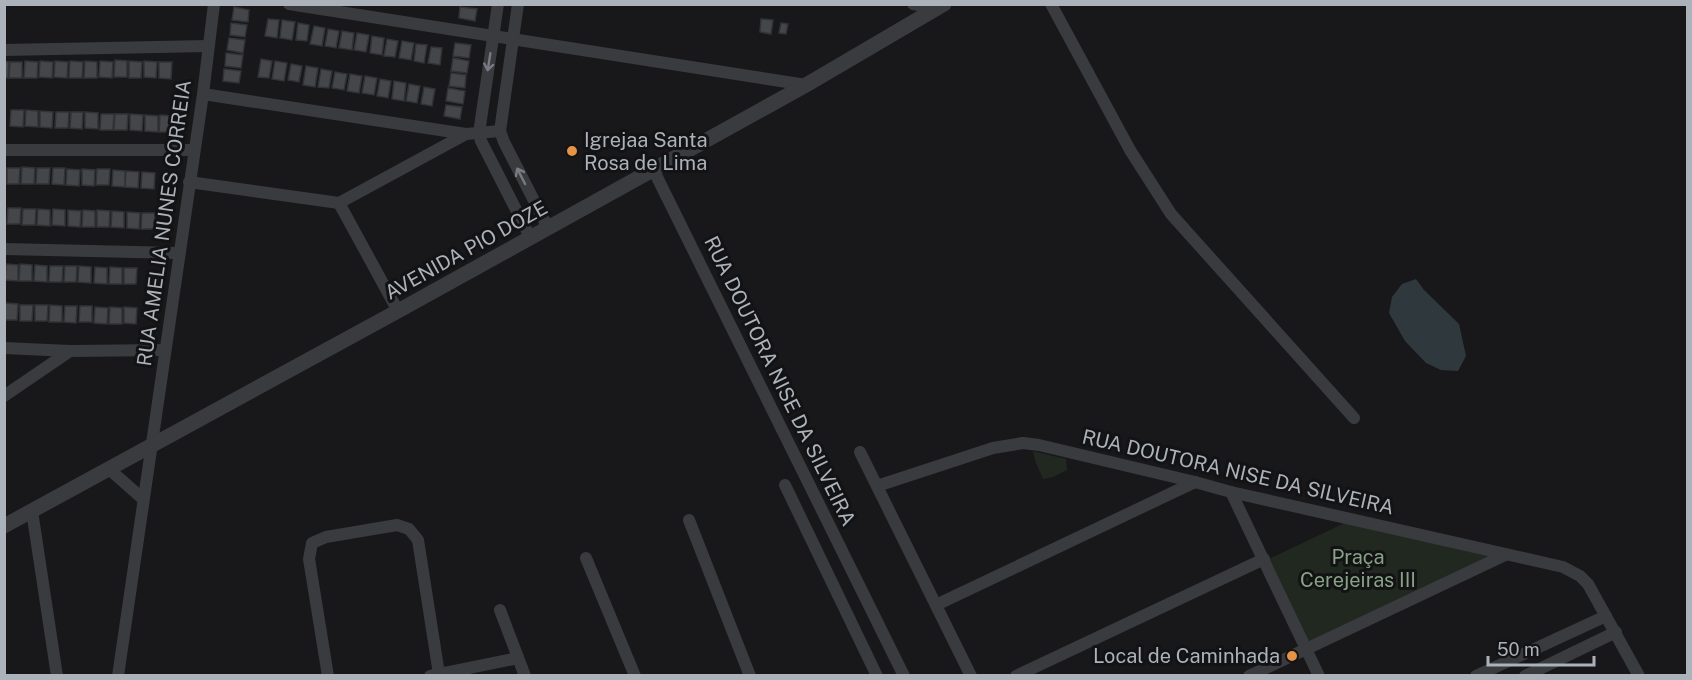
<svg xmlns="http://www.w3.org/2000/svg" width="1692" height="680" font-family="'Public Sans',sans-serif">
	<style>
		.green { fill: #202820 }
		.water { fill: #2f393d }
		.building { fill: #45464a; stroke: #323336; stroke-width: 1.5 }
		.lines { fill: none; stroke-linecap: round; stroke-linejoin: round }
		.minor { stroke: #393b3f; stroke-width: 12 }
		.tertiary { stroke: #393b3f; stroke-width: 15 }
		.oneway { stroke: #787c82 }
		.poi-dot { fill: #e59344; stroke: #131315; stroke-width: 2 }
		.labels { text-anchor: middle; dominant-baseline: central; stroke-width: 6; stroke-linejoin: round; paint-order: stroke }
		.poi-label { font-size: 20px; fill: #abb2b9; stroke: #131315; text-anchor: start }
		.street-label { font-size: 20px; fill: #abb2b9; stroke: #131315 }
		.park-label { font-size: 20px; fill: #87a284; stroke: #131315 }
	</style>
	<rect width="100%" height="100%" fill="#18181a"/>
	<!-- green -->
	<g class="green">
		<path d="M1033 451 1066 459 1067 470 1053 477 1043 479 1036 463Z"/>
		<path d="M1355 518 1503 553 1309 644 1269 559Z"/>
	</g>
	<!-- water -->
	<path class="water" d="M1416 279 1424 290 1459 324 1466 356 1458 371 1441 370 1426 363 1405 341 1389 313 1392 297 1402 284Z"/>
	<!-- building -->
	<g class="building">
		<path d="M234 7 249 10 248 22 232 20Z"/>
		<path d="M460 7 477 9 475 21 459 18Z"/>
		<path d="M268 19 279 20 277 38 265 36Z"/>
		<path d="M761 19 773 20 771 34 760 32Z"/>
		<path d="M282 20 295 22 292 40 280 38Z"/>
		<path d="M231 23 247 25 245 37 230 35Z"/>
		<path d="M298 23 309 25 307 41 296 40Z"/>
		<path d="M781 23 788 24 786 34 779 33Z"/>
		<path d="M314 26 325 28 322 46 310 44Z"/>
		<path d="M328 29 339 31 336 48 325 46Z"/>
		<path d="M342 31 354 33 352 50 339 48Z"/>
		<path d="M357 33 369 35 366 52 354 50Z"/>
		<path d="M372 36 384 38 382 55 370 53Z"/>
		<path d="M229 38 245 40 243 53 227 50Z"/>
		<path d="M387 39 398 41 395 57 384 56Z"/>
		<path d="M402 41 414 43 411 60 399 58Z"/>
		<path d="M455 43 471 45 469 58 453 56Z"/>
		<path d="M416 44 427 45 424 63 414 61Z"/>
		<path d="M431 47 442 48 440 65 428 63Z"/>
		<path d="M226 53 243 55 241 68 225 66Z"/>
		<path d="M453 58 469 61 467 73 451 71Z"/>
		<path d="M261 59 272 61 269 78 258 77Z"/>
		<path d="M115 60 127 61V77H114Z"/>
		<path d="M4 61 9 62 8 78H4Z"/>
		<path d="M25 61 38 62 37 78H24Z"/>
		<path d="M40 61 53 62 52 78 39 77Z"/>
		<path d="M55 61 68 62 67 78 54 77Z"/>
		<path d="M70 61 83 62 82 78H69Z"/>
		<path d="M85 61 97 62V78H84Z"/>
		<path d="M100 61 113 62 112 78 99 77Z"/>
		<path d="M129 61 142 62 141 78H129Z"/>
		<path d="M144 61 157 62 156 78 144 77Z"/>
		<path d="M275 61 287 63 284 81 272 79Z"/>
		<path d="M10 62H22V78H9Z"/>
		<path d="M159 62H172L171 79 159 78Z"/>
		<path d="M291 64 302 66 299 82 288 80Z"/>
		<path d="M306 66 318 68 315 87 303 85Z"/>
		<path d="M224 69 241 71 239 83 223 81Z"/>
		<path d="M321 69 332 71 329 88 318 87Z"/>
		<path d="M335 72 347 74 344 90 332 88Z"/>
		<path d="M451 73 466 75 465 88 449 86Z"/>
		<path d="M350 74 362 76 359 93 347 91Z"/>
		<path d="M365 76 377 78 374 95 362 93Z"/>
		<path d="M380 79 391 81 388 98 377 96Z"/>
		<path d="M394 81 406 83 404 101 392 99Z"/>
		<path d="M409 84 420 86 417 103 406 101Z"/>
		<path d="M424 87 435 89 432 106 421 104Z"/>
		<path d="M448 88 465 91 463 104 446 101Z"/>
		<path d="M446 105 462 107 460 119 444 116Z"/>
		<path d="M11 110H24L23 127 10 126Z"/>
		<path d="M26 110 38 111V127L25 126Z"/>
		<path d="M40 111 53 112 52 128 40 127Z"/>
		<path d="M56 112H69L68 128H55Z"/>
		<path d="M71 112H83L82 129 70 128Z"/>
		<path d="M85 112 98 113V129L85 128Z"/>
		<path d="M101 114H114L113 130H100Z"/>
		<path d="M115 114H128L127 130H114Z"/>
		<path d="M130 114 143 115 142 131 130 130Z"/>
		<path d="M145 115 158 116V132L145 131Z"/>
		<path d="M160 115 172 116V132H159Z"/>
		<path d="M22 167 35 168 34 184H21Z"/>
		<path d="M7 168H20L19 184H7Z"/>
		<path d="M37 168H50L49 184H36Z"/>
		<path d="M53 168H65L64 185 52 184Z"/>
		<path d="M67 169 80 170 79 186 66 185Z"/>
		<path d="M82 169 95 170 94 186 82 185Z"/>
		<path d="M97 169H110L109 185H96Z"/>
		<path d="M113 170 125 171V187L112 186Z"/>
		<path d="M126 171 139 172 138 188 125 187Z"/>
		<path d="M142 172 155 173 154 189 141 188Z"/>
		<path d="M8 208H21L20 224H7Z"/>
		<path d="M23 209H36L35 225H22Z"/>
		<path d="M38 209 50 210V226L37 225Z"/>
		<path d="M53 209 65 210V226L52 225Z"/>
		<path d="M68 210 81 211 80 227 68 226Z"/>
		<path d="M83 210 95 211V227H82Z"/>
		<path d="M97 210 110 211 109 227H97Z"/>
		<path d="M112 211 124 212V228L111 227Z"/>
		<path d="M127 212 140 213 139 229 127 228Z"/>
		<path d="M142 213H155L154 229H141Z"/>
		<path d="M6 264 18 265V281L5 280Z"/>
		<path d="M20 264 32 265V281H19Z"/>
		<path d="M35 265 47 266V282L34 281Z"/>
		<path d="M50 266H63L62 282H49Z"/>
		<path d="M65 266H77L76 282H64Z"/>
		<path d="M79 266 91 267V283L78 282Z"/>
		<path d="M95 267 107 268V284L94 283Z"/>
		<path d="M110 267 122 268V284H109Z"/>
		<path d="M124 268H137L136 284H124Z"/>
		<path d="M5 303 18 304 17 320H4Z"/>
		<path d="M20 305H33L32 321H20Z"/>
		<path d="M35 305H48L47 321H35Z"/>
		<path d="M50 305 62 306V322H49Z"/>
		<path d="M65 306H77L76 323 64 322Z"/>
		<path d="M80 306H92V322H79Z"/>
		<path d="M95 307 108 308 107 324 94 323Z"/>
		<path d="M110 307 122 308V324H109Z"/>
		<path d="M124 307 137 308 136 324 124 323Z"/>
	</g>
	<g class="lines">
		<!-- minor -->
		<g class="minor">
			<path d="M289 4 806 85"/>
			<path d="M498 4 479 133 481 141 530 237"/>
			<path d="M518 4 500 131 504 142 548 228"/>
			<path d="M913 4 937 8"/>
			<path d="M1051 4 1130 150 1171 214 1354 418"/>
			<path d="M4 50 208 46"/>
			<path d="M203 94 466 134 500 131"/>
			<path d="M4 150H194"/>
			<path d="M653 169 904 676"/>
			<path d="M189 182 339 203 466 134"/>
			<path d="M339 203 398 311"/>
			<path d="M4 249 178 253"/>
			<path d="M4 348 70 351 165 350"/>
			<path d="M4 396 70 351"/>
			<path d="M860 452 971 676"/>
			<path d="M109 469 143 499"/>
			<path d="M785 485 877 676"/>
			<path d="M877 486 993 448 1023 443 1039 445 1195 482 1231 492 1563 567 1580 576 1588 584 1639 676"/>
			<path d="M1231 492 1319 676"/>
			<path d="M32 511 57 676"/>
			<path d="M689 520 750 676"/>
			<path d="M586 558 635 676"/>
			<path d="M936 605 1195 482"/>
			<path d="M500 610 525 676"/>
			<path d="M118 676 203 94 214 4"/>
			<path d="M328 676 309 559 312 543 326 537 397 525 409 529 418 540 439 674"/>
			<path d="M430 676 518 658"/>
			<path d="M1016 676 1264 559"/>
			<path d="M1249 676 1505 555"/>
			<path d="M1476 676 1606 616"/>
			<path d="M1525 676 1616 632"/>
		</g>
		<!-- tertiary -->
		<path class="tertiary" d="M4 526 398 311 806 85 944 4"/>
	</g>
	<!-- one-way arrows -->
	<defs><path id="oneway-shaft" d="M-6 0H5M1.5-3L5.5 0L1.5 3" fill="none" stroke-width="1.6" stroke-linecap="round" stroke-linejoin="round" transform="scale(1.5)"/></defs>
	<g class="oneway">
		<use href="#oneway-shaft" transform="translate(489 62) rotate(99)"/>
		<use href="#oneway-shaft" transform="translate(521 176) rotate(-117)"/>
	</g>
	<!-- markers -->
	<g class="poi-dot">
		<circle cx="572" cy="151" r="6"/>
		<circle cx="1292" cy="656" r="6"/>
	</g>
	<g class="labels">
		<!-- poi labels -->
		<g class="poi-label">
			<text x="584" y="140">Igrejaa Santa<tspan x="584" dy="23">Rosa de Lima</tspan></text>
			<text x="1280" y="656" text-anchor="end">Local de Caminhada</text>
		</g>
		<!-- street labels -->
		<g class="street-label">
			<text transform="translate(164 223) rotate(-82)">RUA AMELIA NUNES CORREIA</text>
			<text transform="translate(466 250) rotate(-29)">AVENIDA PIO DOZE</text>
			<text transform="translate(780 381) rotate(64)">RUA DOUTORA NISE DA SILVEIRA</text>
			<text transform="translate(1238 472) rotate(13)">RUA DOUTORA NISE DA SILVEIRA</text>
		</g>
		<!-- park labels -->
		<g class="park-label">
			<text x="1358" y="557">Praça<tspan x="1358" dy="23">Cerejeiras III</tspan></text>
		</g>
	</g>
	<!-- border -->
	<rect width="1692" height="680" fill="none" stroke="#abb2b9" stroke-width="12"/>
	<!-- scale -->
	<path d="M1488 656v9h106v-9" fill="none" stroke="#abb2b9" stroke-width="3"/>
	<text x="1497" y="656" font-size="18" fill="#abb2b9" stroke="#131315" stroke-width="4.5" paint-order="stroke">50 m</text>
</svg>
